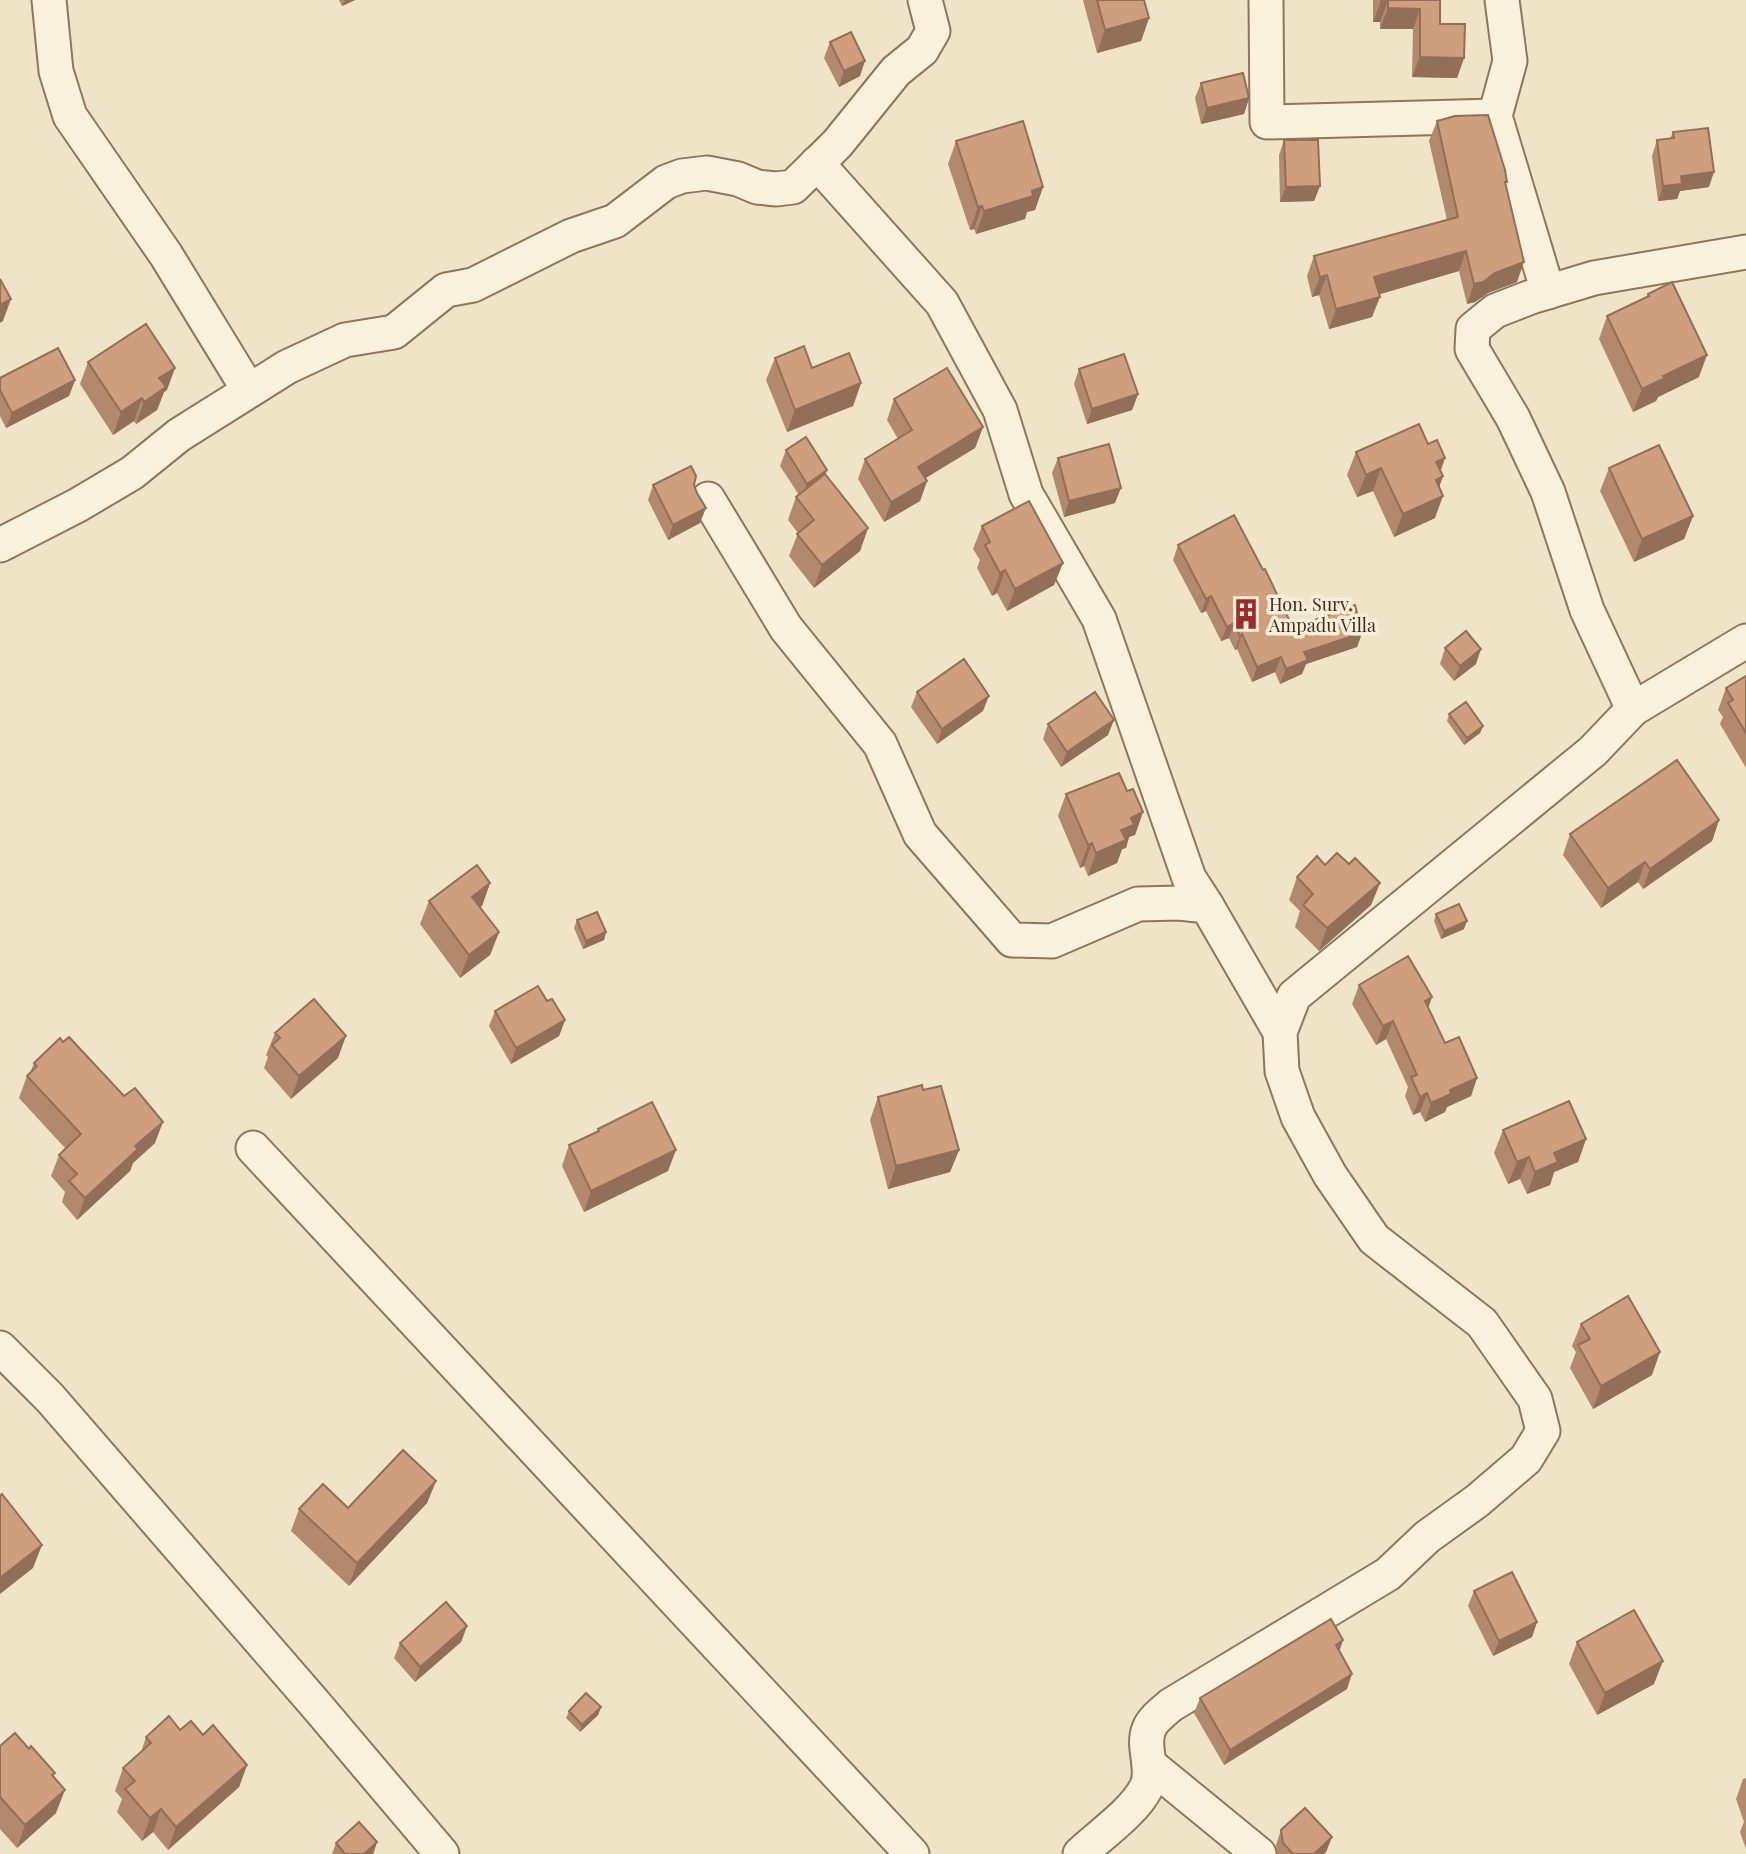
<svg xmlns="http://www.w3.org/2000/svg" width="1746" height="1854" font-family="'Playfair Display',serif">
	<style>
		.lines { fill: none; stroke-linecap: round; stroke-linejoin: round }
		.minor-casing { stroke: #8d765c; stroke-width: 37 }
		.minor { stroke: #faf1dc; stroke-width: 33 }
		.wall { fill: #b2896c }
		.shaded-wall { fill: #916f58 }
		.building { fill: #cf9f7d; stroke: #916f58; stroke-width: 2 }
		.labels { text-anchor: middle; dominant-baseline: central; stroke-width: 7; stroke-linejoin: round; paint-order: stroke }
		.poi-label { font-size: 18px; fill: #3d2e20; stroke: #f7eed8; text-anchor: start }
	</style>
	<rect width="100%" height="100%" fill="#f0e4c8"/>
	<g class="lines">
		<defs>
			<g id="minor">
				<path d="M49 0 56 71 70 116 166 255 248 389"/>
				<path d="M1266 0 1267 122 1495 116"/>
				<path d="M1502 0 1510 61 1495 116 1548 292"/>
				<path d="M817 163 942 303 1000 410 1026 494 1099 619 1189 878 1207 906"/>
				<path d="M708 499 786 628 880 744 920 834 1012 940 1052 941 1138 904 1179 903 1207 906 1280 1032"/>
				<path d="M0 545 78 505 132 473 179 435 287 367 345 340 394 332 446 290 473 285 571 236 615 221 666 182 682 176 707 173 738 179 757 187 776 189 793 187 837 144 896 71 922 50 933 31 925 0"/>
				<path d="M1633 709 1587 610 1548 492 1513 418 1472 349 1473 329 1495 311 1531 297 1594 278 1746 252"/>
				<path d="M253 1148 912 1854"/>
				<path d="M0 1348 50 1398 316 1705 442 1854"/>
				<path d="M1149 1764 1259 1854"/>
				<path d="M1080 1854C1100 1835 1134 1812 1146 1788 1156 1769 1141 1748 1149 1729 1152 1720 1164 1711 1171 1705L1388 1574 1427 1537 1477 1501 1526 1459 1543 1431 1535 1399 1482 1323 1374 1239 1330 1175 1298 1117 1282 1071 1280 1032 1294 996 1593 751 1633 709 1746 641"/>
			</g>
		</defs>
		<!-- minor casing -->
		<use href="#minor" class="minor-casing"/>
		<!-- minor -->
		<use href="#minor" class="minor"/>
	</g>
	<!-- wall -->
	<g class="wall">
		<path d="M339 0H355L342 6Z"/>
		<path d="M1083 0H1144L1149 18 1141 41 1097 53Z"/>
		<path d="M1373 0H1440V24L1464 58 1457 78 1412 77 1413 29H1380V22H1373Z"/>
		<path d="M830 42 860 76 839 87 824 58Z"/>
		<path d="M1201 83 1249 98 1244 114 1201 124 1195 98Z"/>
		<path d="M1437 121 1506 186 1517 282 1488 293 1475 302 1467 304 1459 271 1379 294 1372 317 1329 329 1319 295 1312 297 1307 276 1314 256 1447 220 1429 141Z"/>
		<path d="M1673 132 1709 187 1680 191 1677 199 1658 201 1652 156 1657 140 1670 139Z"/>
		<path d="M1284 140 1320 186 1314 201 1280 202 1279 155Z"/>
		<path d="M956 141 1043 187 1035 210 1027 212 1025 219 976 234 974 229 970 230 948 164Z"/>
		<path d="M1648 294 1699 377 1658 397 1656 401 1633 412 1599 339 1607 316 1647 297Z"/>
		<path d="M775 358 812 368 861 383 853 406 787 432 766 380Z"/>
		<path d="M88 362 167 390 164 392 157 410 136 424 134 421 113 435 80 384Z"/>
		<path d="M1079 369 1138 394 1132 410 1087 424 1074 384Z"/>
		<path d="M0 378 75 380 69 396 6 428 0 416Z"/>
		<path d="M894 399 983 427 975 448 925 478 927 481 920 501 884 522 858 479 865 459 898 439 887 420Z"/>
		<path d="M786 450 826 475 868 528 860 551 814 588 789 556 798 533 788 520 796 497 799 495 780 466Z"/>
		<path d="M1356 452 1443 476 1439 487 1435 518 1394 537 1373 491 1357 497 1347 475Z"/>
		<path d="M1058 458 1115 503 1064 517 1052 473Z"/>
		<path d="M1609 468 1693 516 1684 539 1634 562 1600 491Z"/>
		<path d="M653 485H694L700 523 668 540 648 500Z"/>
		<path d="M982 526 1063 563 1054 585 1007 611 997 593 992 596 977 568 980 560 973 549Z"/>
		<path d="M1178 545 1293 628 1362 633 1357 647 1306 664 1302 674 1280 684 1275 672 1252 682 1237 649 1235 650 1229 638 1221 641 1206 611 1201 613 1173 560Z"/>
		<path d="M1445 648 1476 664 1454 681 1440 664Z"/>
		<path d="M1746 676V768L1720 724 1723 717 1718 710 1726 688Z"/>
		<path d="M917 692 983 711 937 744 911 707Z"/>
		<path d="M1449 714 1483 726 1480 733 1464 745 1447 721Z"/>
		<path d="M1048 724 1108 735 1061 767 1043 739Z"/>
		<path d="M1127 791 1143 812 1135 835 1129 837 1126 848 1122 849 1117 863 1088 876 1084 866 1080 868 1058 816 1066 794Z"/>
		<path d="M1719 820 1712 841 1643 889 1638 882 1601 908 1563 855 1570 834Z"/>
		<path d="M1349 864 1380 883 1371 905 1319 951 1295 927 1300 911 1289 900 1297 877 1325 865Z"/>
		<path d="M490 883 482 906 480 907 499 932 490 955 460 978 420 924 429 901Z"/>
		<path d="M1436 914 1464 929 1441 939 1434 921Z"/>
		<path d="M577 920 606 932 604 940 583 949 574 928Z"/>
		<path d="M1359 985 1428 1007 1445 1043 1477 1078 1471 1096 1447 1107 1445 1112 1425 1122 1420 1112 1413 1115 1405 1096 1408 1087 1386 1039 1376 1045 1352 1004Z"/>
		<path d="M547 1001 565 1020 559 1036 511 1064 489 1026 495 1011Z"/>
		<path d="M275 1033 338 1058 291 1099 264 1068 268 1057 266 1055Z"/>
		<path d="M34 1063 155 1143 133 1163 130 1171 77 1220 62 1202 65 1192 51 1176 59 1155 65 1148 19 1098 27 1076 30 1073Z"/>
		<path d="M923 1090 959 1150 950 1172 888 1189 870 1120 878 1097Z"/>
		<path d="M598 1129 668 1171 584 1212 562 1166 569 1145 597 1131Z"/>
		<path d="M1503 1130 1586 1139 1578 1162 1554 1172 1550 1185 1527 1194 1520 1179 1508 1184 1494 1153Z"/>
		<path d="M1581 1324 1652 1375 1593 1409 1570 1368 1576 1352 1572 1346Z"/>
		<path d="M436 1481 427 1503 349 1586 291 1531 299 1509 348 1508Z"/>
		<path d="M1474 1591 1537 1622 1532 1637 1493 1656 1468 1606Z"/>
		<path d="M467 1626 461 1642 415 1682 394 1658 400 1643Z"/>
		<path d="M1343 1640 1339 1651 1347 1689 1224 1765 1194 1713 1200 1698Z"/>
		<path d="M1577 1642 1654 1684 1597 1715 1569 1664Z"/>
		<path d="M601 1707 598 1715 580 1732 566 1718 569 1711Z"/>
		<path d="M180 1730 203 1735 247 1765 239 1787 168 1850 153 1832 142 1841 117 1812 122 1799 115 1791 123 1768 141 1752 146 1737Z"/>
		<path d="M0 1746 29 1749 55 1773 53 1777 56 1813 17 1848 0 1829Z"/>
		<path d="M1746 1778V1849L1740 1832 1744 1822 1736 1799 1743 1779Z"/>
		<path d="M1281 1830 1332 1837 1326 1852 1324 1854H1277L1276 1845Z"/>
		<path d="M377 1842 373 1854H332L336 1843Z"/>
	</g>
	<!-- shaded-wall -->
	<g class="shaded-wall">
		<path d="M345 0H355L342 6Z"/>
		<path d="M1381 1H1388L1380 22H1373Z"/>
		<path d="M1388 8 1420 9 1413 29H1380Z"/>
		<path d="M1149 18 1141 41 1097 53 1105 30Z"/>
		<path d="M1420 57 1464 58 1457 78 1412 77Z"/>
		<path d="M865 61 860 76 839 87 844 71Z"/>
		<path d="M1249 98 1244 114 1201 124 1207 108Z"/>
		<path d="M1714 172 1709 187 1680 191 1677 199 1658 201 1663 186 1681 176Z"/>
		<path d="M1320 186 1314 201 1280 202 1286 187Z"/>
		<path d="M1043 187 1035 210 1027 212 1025 219 976 234 984 211 1032 191Z"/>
		<path d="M982 206 974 229 970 230 978 207Z"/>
		<path d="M1466 251 1459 271 1367 298 1374 277Z"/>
		<path d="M1524 262 1517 282 1488 293 1475 302 1467 304 1474 284 1495 273Z"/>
		<path d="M1327 275 1319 295 1312 297 1320 277Z"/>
		<path d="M1380 297 1372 317 1329 329 1336 309Z"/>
		<path d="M11 299 3 321 0 323V305Z"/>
		<path d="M1707 355 1699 377 1658 397 1656 401 1633 412 1642 389 1663 376Z"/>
		<path d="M175 368 167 390 164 392 157 410 136 424 144 402 159 378Z"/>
		<path d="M75 380 69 396 6 428 12 413Z"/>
		<path d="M861 383 853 406 787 432 795 410Z"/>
		<path d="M1138 394 1132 410 1087 424 1092 409Z"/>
		<path d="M142 398 134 421 113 435 121 412Z"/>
		<path d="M983 427 975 448 911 487 918 467Z"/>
		<path d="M1445 458 1438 479 1443 476 1435 499 1436 462Z"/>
		<path d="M1381 468 1373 491 1357 497 1366 475Z"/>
		<path d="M827 470 822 486 802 499 807 484Z"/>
		<path d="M927 481 920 501 884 522 891 502Z"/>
		<path d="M1121 488 1115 503 1064 517 1069 501Z"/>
		<path d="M1443 496 1435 518 1394 537 1403 514Z"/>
		<path d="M706 508 700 523 668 540 673 525Z"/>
		<path d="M1693 516 1684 539 1634 562 1642 539Z"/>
		<path d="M868 528 860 551 814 588 822 565Z"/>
		<path d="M1063 563 1054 585 1007 611 1015 589Z"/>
		<path d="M1005 570 997 593 992 596 1000 573Z"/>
		<path d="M1211 596 1206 611 1201 613 1206 599Z"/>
		<path d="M1234 623 1229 638 1221 641 1227 627Z"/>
		<path d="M1362 633 1357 647 1306 664 1302 674 1280 684 1286 669 1304 652Z"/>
		<path d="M1242 634 1237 649 1235 650 1240 636Z"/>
		<path d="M1481 649 1476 664 1454 681 1460 666Z"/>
		<path d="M1281 657 1275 672 1252 682 1257 667Z"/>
		<path d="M989 696 983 711 937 744 942 729Z"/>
		<path d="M1114 720 1108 735 1061 767 1067 752Z"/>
		<path d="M1483 726 1480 733 1464 745 1467 738Z"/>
		<path d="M1143 812 1135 835 1129 837 1126 848 1122 849 1117 863 1088 876 1096 853 1131 818Z"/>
		<path d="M1719 820 1712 841 1643 889 1650 869Z"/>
		<path d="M1092 843 1084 866 1080 868 1088 845Z"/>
		<path d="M1645 862 1638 882 1601 908 1608 888Z"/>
		<path d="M490 883 482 906 464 919 472 897Z"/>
		<path d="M1380 883 1371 905 1319 951 1327 928Z"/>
		<path d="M1467 921 1464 929 1441 939 1444 931Z"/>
		<path d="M499 932 490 955 460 978 469 955Z"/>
		<path d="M606 932 604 940 583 949 586 941Z"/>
		<path d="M1432 997 1426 1015 1425 1001Z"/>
		<path d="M565 1020 559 1036 511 1064 516 1048Z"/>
		<path d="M1393 1021 1386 1039 1376 1045 1383 1026Z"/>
		<path d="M346 1036 338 1058 291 1099 299 1076Z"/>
		<path d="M1477 1078 1471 1096 1447 1107 1445 1112 1425 1122 1431 1103 1450 1090Z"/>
		<path d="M1427 1093 1420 1112 1413 1115 1420 1097Z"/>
		<path d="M163 1122 155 1143 133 1163 130 1171 77 1220 85 1198 135 1146Z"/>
		<path d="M1586 1139 1578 1162 1554 1172 1550 1185 1527 1194 1535 1172 1554 1153Z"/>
		<path d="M676 1150 668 1171 584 1212 591 1191Z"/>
		<path d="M959 1150 950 1172 888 1189 896 1166Z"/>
		<path d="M1529 1157 1520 1179 1508 1184 1517 1162Z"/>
		<path d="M1660 1352 1652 1375 1593 1409 1601 1386Z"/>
		<path d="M436 1481 427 1503 349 1586 357 1563Z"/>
		<path d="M42 1545 33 1568 0 1594V1578Z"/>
		<path d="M1537 1622 1532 1637 1493 1656 1499 1641Z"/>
		<path d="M467 1626 461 1642 415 1682 420 1667Z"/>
		<path d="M1343 1640 1338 1655 1336 1645Z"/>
		<path d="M1663 1661 1654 1684 1597 1715 1605 1693Z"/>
		<path d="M1352 1674 1347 1689 1224 1765 1230 1750Z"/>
		<path d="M601 1707 598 1715 580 1732 582 1725Z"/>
		<path d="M247 1765 239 1787 168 1850 176 1827Z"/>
		<path d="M65 1790 56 1813 17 1848 25 1825Z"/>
		<path d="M161 1809 153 1832 142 1841 150 1818Z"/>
		<path d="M1332 1837 1326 1852 1324 1854H1314Z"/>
		<path d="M377 1842 373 1854H364Z"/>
	</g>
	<!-- building -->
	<g class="building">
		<path d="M1097 0H1144L1149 18 1105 30Z"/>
		<path d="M1381 0H1440V24H1465L1464 58 1420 57V9L1388 8V1H1381Z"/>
		<path d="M851 32 865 61 844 71 830 42Z"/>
		<path d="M1243 73 1249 98 1207 108 1201 83Z"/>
		<path d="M1488 115 1505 170 1507 182H1505L1524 262 1495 273 1483 282 1474 284 1466 251 1374 277 1380 297 1336 309 1327 275 1320 277 1314 256 1458 217 1437 121 1455 116Z"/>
		<path d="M1023 121 1043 187 1032 191 1033 196 984 211 982 206 978 207 956 141Z"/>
		<path d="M1708 128 1714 172 1681 176 1682 184 1663 186 1657 140 1674 138 1673 132Z"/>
		<path d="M1284 140H1318L1320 186 1286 187Z"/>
		<path d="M0 279 11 299 0 305Z"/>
		<path d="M1672 282 1707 355 1663 376 1665 378 1642 389 1607 316 1649 296 1648 294Z"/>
		<path d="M146 324 175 368 159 378 166 387 144 402 142 398 121 412 88 362Z"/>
		<path d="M804 346 812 368 849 353 861 383 795 410 775 358Z"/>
		<path d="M58 348 75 380 12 413 0 390V378Z"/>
		<path d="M1124 354 1138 394 1092 409 1079 369Z"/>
		<path d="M947 368 983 427 918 467 927 481 891 502 865 459 912 430 894 399Z"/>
		<path d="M1419 424 1428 444 1437 440 1445 458 1436 462 1443 476 1436 480 1443 496 1403 514 1381 468 1366 475 1356 452Z"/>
		<path d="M806 437 827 470 807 484 786 450Z"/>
		<path d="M1109 444 1121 488 1069 501 1058 458Z"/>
		<path d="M1659 445 1693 516 1642 539 1609 468Z"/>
		<path d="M691 466 696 476 694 485 697 493 706 508 673 525 653 485Z"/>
		<path d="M825 474 868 528 822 565 797 534 814 520 796 497Z"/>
		<path d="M1029 501 1063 563 1015 589 1005 570 1000 573 985 545 990 542 982 526Z"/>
		<path d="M1234 515 1263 570 1265 569 1293 628 1355 605 1362 633 1304 652 1308 660 1286 669 1281 657 1257 667 1242 634 1240 636 1234 623 1227 627 1211 596 1206 599 1178 545Z"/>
		<path d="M1466 631 1481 649 1460 666 1445 648Z"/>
		<path d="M964 659 989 696 942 729 917 692Z"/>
		<path d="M1746 676V733L1728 703 1733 700 1726 688Z"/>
		<path d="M1095 692 1114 720 1067 752 1048 724Z"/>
		<path d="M1466 702 1483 726 1467 738 1449 714Z"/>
		<path d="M1677 760 1719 820 1650 869 1645 862 1608 888 1570 834Z"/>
		<path d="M1119 773 1127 791 1133 789 1143 812 1131 818 1134 825 1121 830 1126 840 1096 853 1092 843 1088 845 1066 794Z"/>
		<path d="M1337 853 1349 864 1355 858 1380 883 1327 928 1303 905 1313 894 1297 877 1317 856 1325 865Z"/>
		<path d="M477 865 490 883 472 897 499 932 469 955 429 901Z"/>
		<path d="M1459 904 1467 921 1444 931 1436 914Z"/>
		<path d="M597 912 606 932 586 941 577 920Z"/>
		<path d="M1408 956 1432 997 1425 1001 1445 1043 1459 1037 1477 1078 1450 1090 1451 1094 1431 1103 1427 1093 1420 1097 1411 1077 1417 1075 1393 1021 1383 1026 1359 985Z"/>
		<path d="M538 986 547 1001 552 999 565 1020 516 1048 495 1011Z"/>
		<path d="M314 999 346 1036 299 1076 272 1045 280 1038 275 1033Z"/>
		<path d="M69 1037 124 1096 135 1088 163 1122 135 1146 138 1149 85 1198 69 1181 77 1174 59 1155 81 1134 27 1076 37 1066 34 1063 60 1038 63 1042Z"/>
		<path d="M922 1085 923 1090 941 1086 959 1150 896 1166 878 1097Z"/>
		<path d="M1569 1101 1586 1139 1554 1153 1558 1162 1535 1172 1529 1157 1517 1162 1503 1130Z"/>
		<path d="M652 1102 676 1150 591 1191 569 1145 599 1131 598 1129Z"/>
		<path d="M1628 1296 1660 1352 1601 1386 1578 1345 1590 1339 1581 1324Z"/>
		<path d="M403 1450 436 1481 357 1563 299 1509 323 1484 348 1508Z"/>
		<path d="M2 1494 42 1545 0 1578V1496Z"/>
		<path d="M1512 1572 1537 1622 1499 1641 1474 1591Z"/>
		<path d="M446 1602 467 1626 420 1667 400 1643Z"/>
		<path d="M1634 1610 1663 1661 1605 1693 1577 1642Z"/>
		<path d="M1331 1619 1343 1640 1336 1645 1352 1674 1230 1750 1200 1698Z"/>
		<path d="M586 1693 601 1707 582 1725 569 1711Z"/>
		<path d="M169 1716 180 1730 191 1721 203 1735 213 1725 247 1765 176 1827 161 1809 150 1818 125 1789 135 1781 123 1768 151 1743 146 1737Z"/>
		<path d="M15 1733 29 1749 31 1746 55 1773 52 1775 65 1790 25 1825 0 1797V1746Z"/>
		<path d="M1305 1808 1332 1837 1314 1854H1293L1283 1843 1281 1830Z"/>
		<path d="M359 1822 377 1842 364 1854H345L336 1843Z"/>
	</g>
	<!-- icons -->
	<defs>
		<symbol id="building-bare" viewBox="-9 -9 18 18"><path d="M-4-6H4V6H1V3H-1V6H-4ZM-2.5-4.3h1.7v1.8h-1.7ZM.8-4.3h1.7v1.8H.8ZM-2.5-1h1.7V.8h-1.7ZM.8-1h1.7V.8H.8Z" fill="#9e2a2b" stroke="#f7eed8" stroke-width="2.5" paint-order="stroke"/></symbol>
	</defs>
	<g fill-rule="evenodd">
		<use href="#building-bare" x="1224" y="592" width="44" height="44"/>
	</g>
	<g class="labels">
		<!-- poi labels -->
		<g class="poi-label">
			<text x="1269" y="604">Hon. Surv.<tspan x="1269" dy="21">Ampadu Villa</tspan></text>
		</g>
	</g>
</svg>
